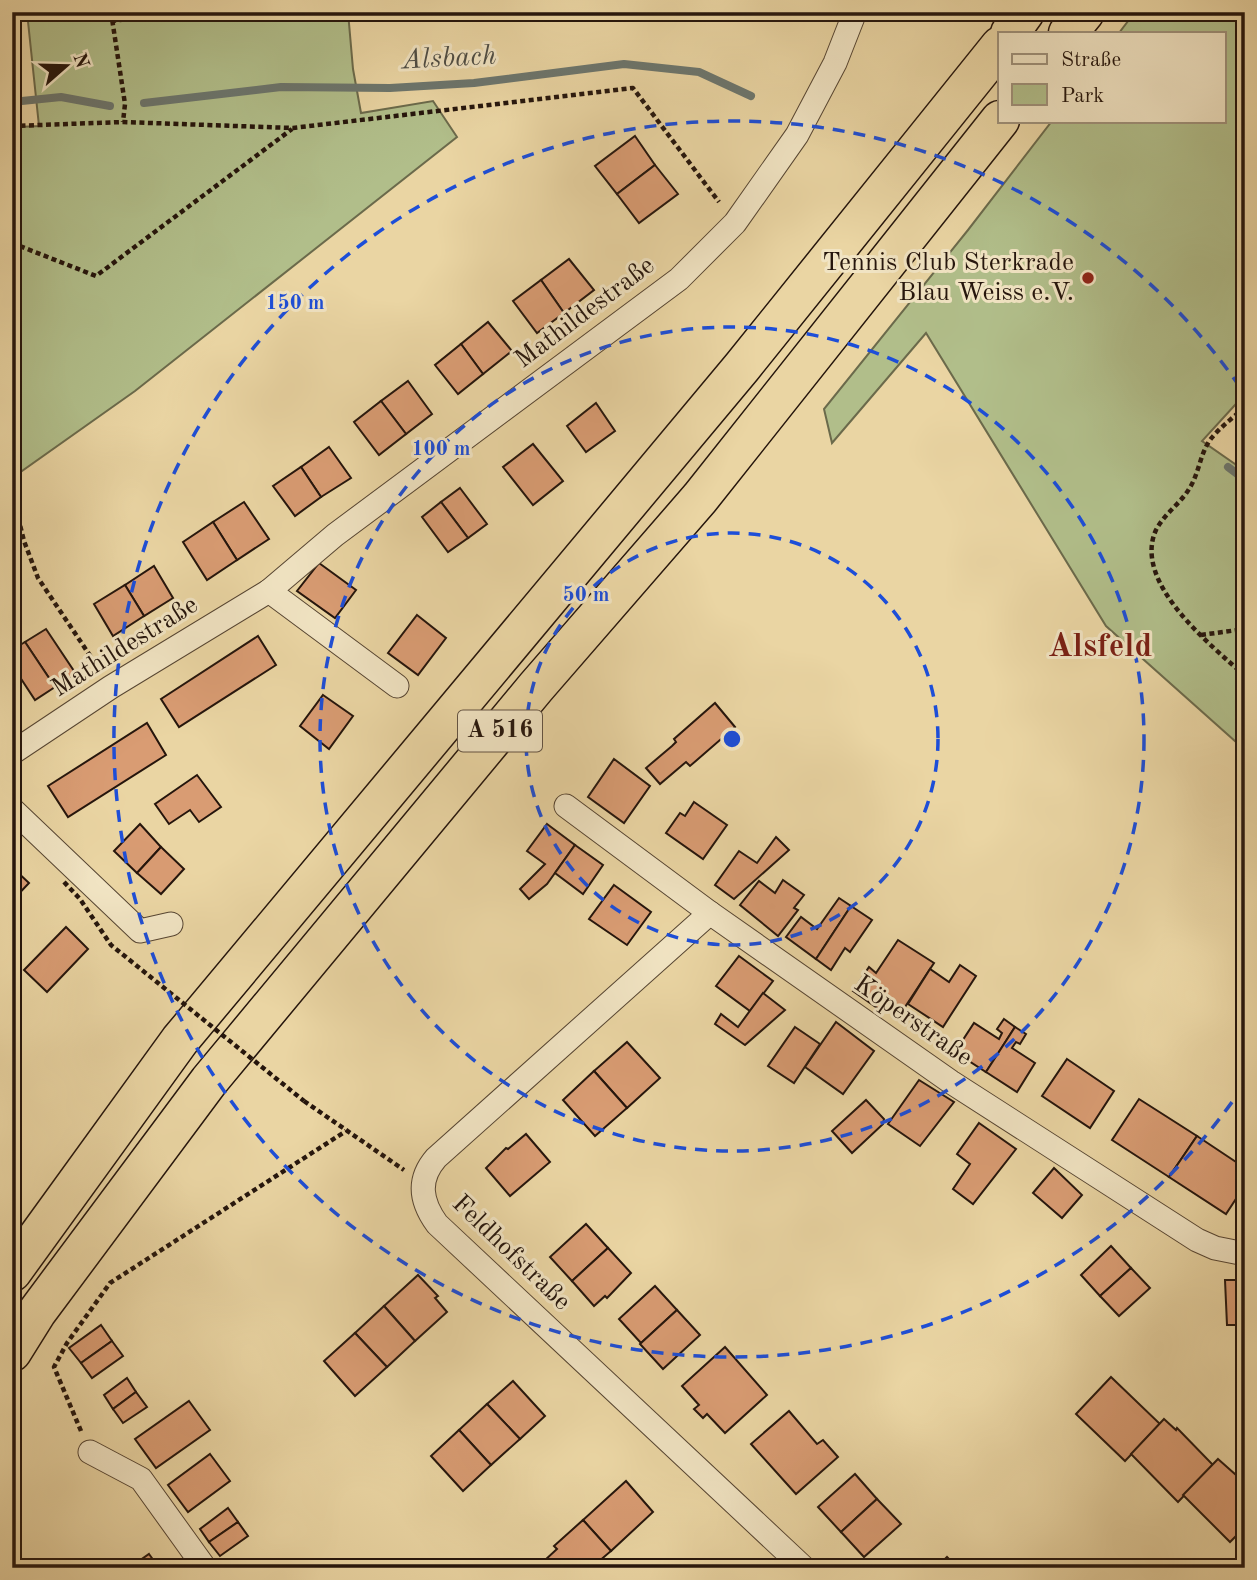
<svg xmlns="http://www.w3.org/2000/svg" width="1257" height="1580" font-family="'Old Standard TT',serif">
	<style>
		.green { fill: #b1be8a; stroke: #6b6a4b; stroke-width: 2 }
		.lines { fill: none; stroke-linecap: round; stroke-linejoin: round }
		.stream { stroke: #6c766e; stroke-width: 8 }
		.building { fill: #d99c73; stroke: #25150c; stroke-width: 2 }
		.minor-casing { stroke: #564532; stroke-width: 25 }
		.motorway-casing { stroke: #25150c; stroke-width: 41 }
		.path { stroke: #25150c; stroke-width: 4.5; stroke-dasharray: 5 3.5; stroke-linecap: butt }
		.minor { stroke: #f1e4c3; stroke-width: 23 }
		.motorway { stroke: #ead5a3; stroke-width: 38 }
		.path-bridge { stroke: #25150c; stroke-width: 4.5; stroke-dasharray: 5 3.5; stroke-linecap: butt }
		.ring { fill: none; stroke: #1d4ed8; stroke-width: 3.5; stroke-dasharray: 12 9 }
		.poi-dot { fill: #8f2418; stroke: #f1e4c3; stroke-width: 2.5 }
		.labels { text-anchor: middle; dominant-baseline: central; stroke-width: 6; stroke-linejoin: round; paint-order: stroke }
		.shield { fill: #f1e4c3; stroke: #625343; stroke-width: 2 }
		.shield-label { font-size: 24px; font-weight: bold; fill: #25150c }
		.poi-label { font-size: 26px; fill: #25150c; stroke: #f1e4c3; text-anchor: end }
		.street-label { font-size: 26px; fill: #25150c; stroke: #f1e4c3 }
		.water-label { font-size: 28px; font-style: italic; fill: #4e4d45; stroke: #f1e4c3 }
		.district-label { font-size: 33px; font-weight: bold; fill: #7a1f14; stroke: #f1e4c3 }
		.centre { fill: #1d4ed8; stroke: #f1e4c3; stroke-width: 3.5 }
		.ring-label { font-size: 21px; text-anchor: middle; font-weight: bold; fill: #1d4ed8; stroke: #f1e4c3; stroke-width: 6; stroke-linejoin: round; paint-order: stroke }
	</style>
	<rect width="100%" height="100%" fill="#ead5a3"/>
	<filter id="stains"><feTurbulence type="fractalNoise" baseFrequency=".00286" numOctaves="4"/><feColorMatrix values="0 0 0 0 .2 0 0 0 0 .09 0 0 0 0 .02 0 0 0 .5 -.17"/></filter>
	<radialGradient id="worn" r=".72"><stop offset=".6" stop-color="#630" stop-opacity="0"/><stop offset="1" stop-color="#630" stop-opacity=".3"/></radialGradient>
	<!-- green -->
	<g class="green">
		<path d="M27 12H348L353 69 361 113 433 101 457 137 135 391 12 478V125L18 127 39 126Z"/>
		<path d="M1135 12H1245V394L1202 441 1245 471V750L1106 626 926 333 832 443 824 409 968 230 1052 121H1224V33H1119Z"/>
	</g>
	<g class="lines">
		<!-- stream -->
		<g class="stream">
			<path d="M12 102 61 97 110 106"/>
			<path d="M144 103 281 87 390 88 474 83 624 64 699 72 751 96"/>
			<path d="M1228 467 1240 476 1245 485"/>
			<path d="M1245 534C1241 544 1236 554 1245 562"/>
		</g>
	</g>
	<!-- building -->
	<g class="building">
		<path d="M635 136 655 165 617 194 595 166Z"/>
		<path d="M655 165 678 194 639 223 617 194Z"/>
		<path d="M569 259 594 290 564 313 541 280Z"/>
		<path d="M541 280 564 313 537 333 513 301Z"/>
		<path d="M488 322 512 351 483 374 461 344Z"/>
		<path d="M461 344 483 374 458 394 435 365Z"/>
		<path d="M408 381 432 414 406 434 381 401Z"/>
		<path d="M381 401 406 434 379 455 354 422Z"/>
		<path d="M596 403 615 431 586 452 567 426Z"/>
		<path d="M533 444 563 481 533 505 503 467Z"/>
		<path d="M329 447 351 478 321 497 301 467Z"/>
		<path d="M301 467 321 497 295 516 273 486Z"/>
		<path d="M460 488 487 524 468 538 441 502Z"/>
		<path d="M244 502 269 539 237 560 213 522Z"/>
		<path d="M441 502 468 538 448 552 422 517Z"/>
		<path d="M213 522 237 560 207 580 183 542Z"/>
		<path d="M319 563 356 590 335 618 297 591Z"/>
		<path d="M154 566 173 598 144 616 125 585Z"/>
		<path d="M125 585 144 616 113 636 94 604Z"/>
		<path d="M417 615 446 638 418 675 388 653Z"/>
		<path d="M46 629 76 674 55 687 25 642Z"/>
		<path d="M258 636 276 665 179 727 161 699Z"/>
		<path d="M25 642 55 687 35 700 12 665V650Z"/>
		<path d="M323 695 353 716 329 749 300 726Z"/>
		<path d="M715 703 735 727 690 766 686 762 660 784 646 768 672 746 676 742 674 739Z"/>
		<path d="M147 723 166 755 68 817 48 786Z"/>
		<path d="M614 759 650 786 624 823 588 797Z"/>
		<path d="M197 775 221 807 199 822 190 810 169 824 155 804Z"/>
		<path d="M694 802 727 825 703 859 666 833 680 813 685 816Z"/>
		<path d="M140 824 161 847 137 873 114 851Z"/>
		<path d="M547 824 575 845 547 884 529 899 520 889 545 864 527 851Z"/>
		<path d="M776 837 789 850 734 899 715 885 739 851 757 863Z"/>
		<path d="M575 845 603 865 583 894 555 873Z"/>
		<path d="M161 847 184 869 161 894 137 873Z"/>
		<path d="M12 867 29 883 12 901Z"/>
		<path d="M783 880 804 895 794 908 798 910 778 936 740 905 759 881 775 893Z"/>
		<path d="M614 885 651 912 627 945 589 919Z"/>
		<path d="M839 898 851 906 816 959 786 937 801 917 817 929Z"/>
		<path d="M851 906 872 920 850 952 845 948 831 970 816 959Z"/>
		<path d="M66 927 88 949 47 992 24 970Z"/>
		<path d="M898 940 934 963 903 1010 890 1001 883 1012 853 991 869 967 876 973Z"/>
		<path d="M739 956 773 981 750 1011 716 986Z"/>
		<path d="M960 965 976 976 943 1027 908 1004 930 969 949 982Z"/>
		<path d="M763 993 785 1010 745 1045 715 1024 721 1014 738 1027Z"/>
		<path d="M1004 1019 1015 1027 986 1072 955 1052 974 1023 999 1039 1002 1033 997 1029Z"/>
		<path d="M836 1022 874 1051 843 1094 805 1067Z"/>
		<path d="M795 1027 820 1044 794 1083 768 1066Z"/>
		<path d="M1015 1027 1026 1034 1020 1044 1016 1042 1012 1048 1035 1063 1017 1092 986 1072Z"/>
		<path d="M627 1042 660 1078 627 1108 594 1071Z"/>
		<path d="M1067 1059 1114 1091 1090 1128 1042 1096Z"/>
		<path d="M594 1071 627 1108 595 1136 563 1100Z"/>
		<path d="M919 1080 954 1102 920 1146 888 1124Z"/>
		<path d="M1139 1099 1197 1136 1169 1177 1112 1140Z"/>
		<path d="M866 1100 884 1119 883 1124 852 1153 832 1131Z"/>
		<path d="M979 1123 1016 1149 973 1204 953 1189 970 1164 957 1154Z"/>
		<path d="M526 1134 550 1162 510 1196 486 1168 506 1148 508 1149Z"/>
		<path d="M1197 1136 1245 1168V1185L1226 1214 1169 1177Z"/>
		<path d="M1054 1168 1082 1195 1062 1218 1033 1193Z"/>
		<path d="M586 1224 608 1248 572 1281 550 1257Z"/>
		<path d="M1111 1246 1131 1268 1100 1296 1081 1275Z"/>
		<path d="M608 1248 631 1273 607 1298 605 1296 594 1306 572 1281Z"/>
		<path d="M1131 1268 1150 1288 1119 1316 1100 1296Z"/>
		<path d="M418 1275 438 1296 435 1298 447 1312 415 1341 384 1306Z"/>
		<path d="M1225 1280H1245V1325H1227Z"/>
		<path d="M655 1286 677 1310 641 1343 619 1319Z"/>
		<path d="M384 1306 415 1341 387 1367 355 1333Z"/>
		<path d="M677 1310 700 1335 663 1369 640 1344Z"/>
		<path d="M101 1325 112 1341 81 1363 69 1348Z"/>
		<path d="M355 1333 387 1367 355 1396 324 1361Z"/>
		<path d="M112 1341 123 1356 92 1378 81 1363Z"/>
		<path d="M725 1347 767 1395 725 1433 707 1414 703 1418 694 1409 699 1405 682 1386Z"/>
		<path d="M1111 1377 1160 1424 1125 1461 1076 1414Z"/>
		<path d="M127 1378 136 1392 113 1409 104 1395Z"/>
		<path d="M513 1381 545 1416 520 1439 487 1404Z"/>
		<path d="M136 1392 147 1407 123 1423 113 1409Z"/>
		<path d="M189 1401 210 1430 156 1468 135 1439Z"/>
		<path d="M487 1404 520 1439 491 1465 459 1430Z"/>
		<path d="M789 1411 817 1444 823 1440 838 1457 796 1494 751 1444Z"/>
		<path d="M1164 1419 1176 1430 1177 1428 1213 1465 1178 1502 1131 1454Z"/>
		<path d="M459 1430 491 1465 463 1491 431 1456Z"/>
		<path d="M210 1454 230 1481 188 1512 168 1485Z"/>
		<path d="M1218 1459 1245 1483V1527L1230 1542 1183 1495Z"/>
		<path d="M855 1474 877 1499 841 1532 818 1507Z"/>
		<path d="M626 1481 653 1512 611 1551 583 1520Z"/>
		<path d="M877 1499 901 1524 864 1557 841 1532Z"/>
		<path d="M228 1508 238 1522 209 1542 200 1529Z"/>
		<path d="M583 1520 611 1551 591 1568H548L540 1559 544 1561 557 1549 554 1546Z"/>
		<path d="M238 1522 248 1536 220 1556 209 1542Z"/>
		<path d="M149 1554 159 1568H129Z"/>
		<path d="M947 1557 958 1568H936Z"/>
		<path d="M268 1560 273 1568H257Z"/>
	</g>
	<g class="lines">
		<defs>
			<g id="minor">
				<path d="M269 591 397 686"/>
				<path d="M12 753 111 687 269 591 335 535 679 279 735 223 797 135 835 63 855 12"/>
				<path d="M566 806 710 913 951 1082 1197 1240 1215 1248 1245 1254"/>
				<path d="M12 809 140 931 171 924"/>
				<path d="M710 913 436 1158C417 1180 421 1202 437 1224L804 1568"/>
				<path d="M90 1452 141 1479 205 1568"/>
			</g>
			<g id="motorway">
				<path d="M1010 33 1025 12"/>
				<path d="M1068 33 1085 12"/>
				<path d="M12 1272 180 1040 742 367 1000 46"/>
				<path d="M12 1352 37 1312 209 1081 536 687 700 498 1000 120"/>
			</g>
		</defs>
		<!-- minor casing -->
		<use href="#minor" class="minor-casing"/>
		<!-- motorway casing -->
		<use href="#motorway" class="motorway-casing"/>
		<!-- path -->
		<g class="path">
			<path d="M111 12 125 104 123 122"/>
			<path d="M111 21 192 12"/>
			<path d="M12 126 123 122 293 128 633 88 719 202"/>
			<path d="M12 243 96 276 292 129"/>
			<path d="M1245 407C1234 417 1219 428 1210 440 1200 454 1199 474 1189 489 1180 504 1164 514 1156 530 1132 583 1211 645 1245 676"/>
			<path d="M12 493 24 541 38 578 97 666"/>
			<path d="M1201 635 1245 629"/>
			<path d="M304 1101 404 1170"/>
			<path d="M81 1431 54 1367 67 1343 110 1283 346 1131"/>
		</g>
		<!-- minor -->
		<use href="#minor" class="minor"/>
		<!-- motorway -->
		<use href="#motorway" class="motorway"/>
		<!-- path-bridge -->
		<path class="path-bridge" d="M64 882 80 899 111 945 304 1101"/>
	</g>
	<!-- distance rings -->
	<g class="ring">
		<circle cx="732" cy="739" r="206"/>
		<circle cx="732" cy="739" r="412"/>
		<path d="M1244 1085A618 618 0 1 1 1244 393"/>
	</g>
	<!-- markers -->
	<circle class="poi-dot" cx="1088" cy="278" r="7"/>
	<g class="labels">
		<!-- shield labels -->
		<rect class="shield" x="458" y="710.5" width="84" height="41" rx="5"/>
		<g class="shield-label">
			<text x="500" y="731">A 516</text>
		</g>
		<!-- poi labels -->
		<g class="poi-label">
			<text x="1074" y="263">Tennis Club Sterkrade<tspan x="1074" dy="30">Blau Weiss e.V.</tspan></text>
		</g>
		<!-- street labels -->
		<g class="street-label">
			<text transform="translate(585 313) rotate(-37)">Mathildestraße</text>
			<text transform="translate(125 647) rotate(-32)">Mathildestraße</text>
			<text transform="translate(913 1021) rotate(35)">Köperstraße</text>
			<text transform="translate(511 1253) rotate(44)">Feldhofstraße</text>
		</g>
		<!-- water labels -->
		<g class="water-label">
			<text transform="translate(449 59) rotate(-3)">Alsbach</text>
		</g>
		<!-- district labels -->
		<g class="district-label">
			<text x="1100" y="647">Alsfeld</text>
		</g>
	</g>
	<circle cx="732" cy="739" r="10" class="centre"/>
	<g class="ring-label">
		<text x="295" y="309">150 m</text>
		<text x="441" y="455">100 m</text>
		<text x="586" y="601">50 m</text>
	</g>
	<!-- margin -->
	<rect width="1257" height="1580" fill="none" stroke="#ead5a3" stroke-width="42"/>
	<rect x="14" y="14" width="1229" height="1552" fill="none" stroke="#25150c" stroke-width="3.5"/>
	<rect x="21" y="21" width="1215" height="1538" fill="none" stroke="#25150c" stroke-width="2"/>
	<!-- legend -->
	<rect x="998" y="32" width="228" height="91" fill="#f1e4c3" stroke="#9f917a" stroke-width="2"/>
	<rect x="1012" y="54" width="35" height="10" fill="#f1e4c3" stroke="#9f917a" stroke-width="2"/>
	<text x="1061" y="66" font-size="21" fill="#25150c">Straße</text>
	<rect x="1012" y="84" width="35" height="21" fill="#b1be8a" stroke="#9f917a" stroke-width="2"/>
	<text x="1061" y="102" font-size="21" fill="#25150c">Park</text>
	<!-- north arrow -->
	<g transform="translate(66 66) rotate(70)" stroke="#f1e4c3" stroke-width="5" paint-order="stroke">
	<path d="M0-5L12 26L0 18L-12 26Z" fill="#25150c"/>
	<text y="-10" font-size="19" font-weight="bold" text-anchor="middle" fill="#25150c">N</text>
	</g>
	<rect width="100%" height="100%" filter="url(#stains)"/>
	<rect width="100%" height="100%" fill="url(#worn)"/>
</svg>
